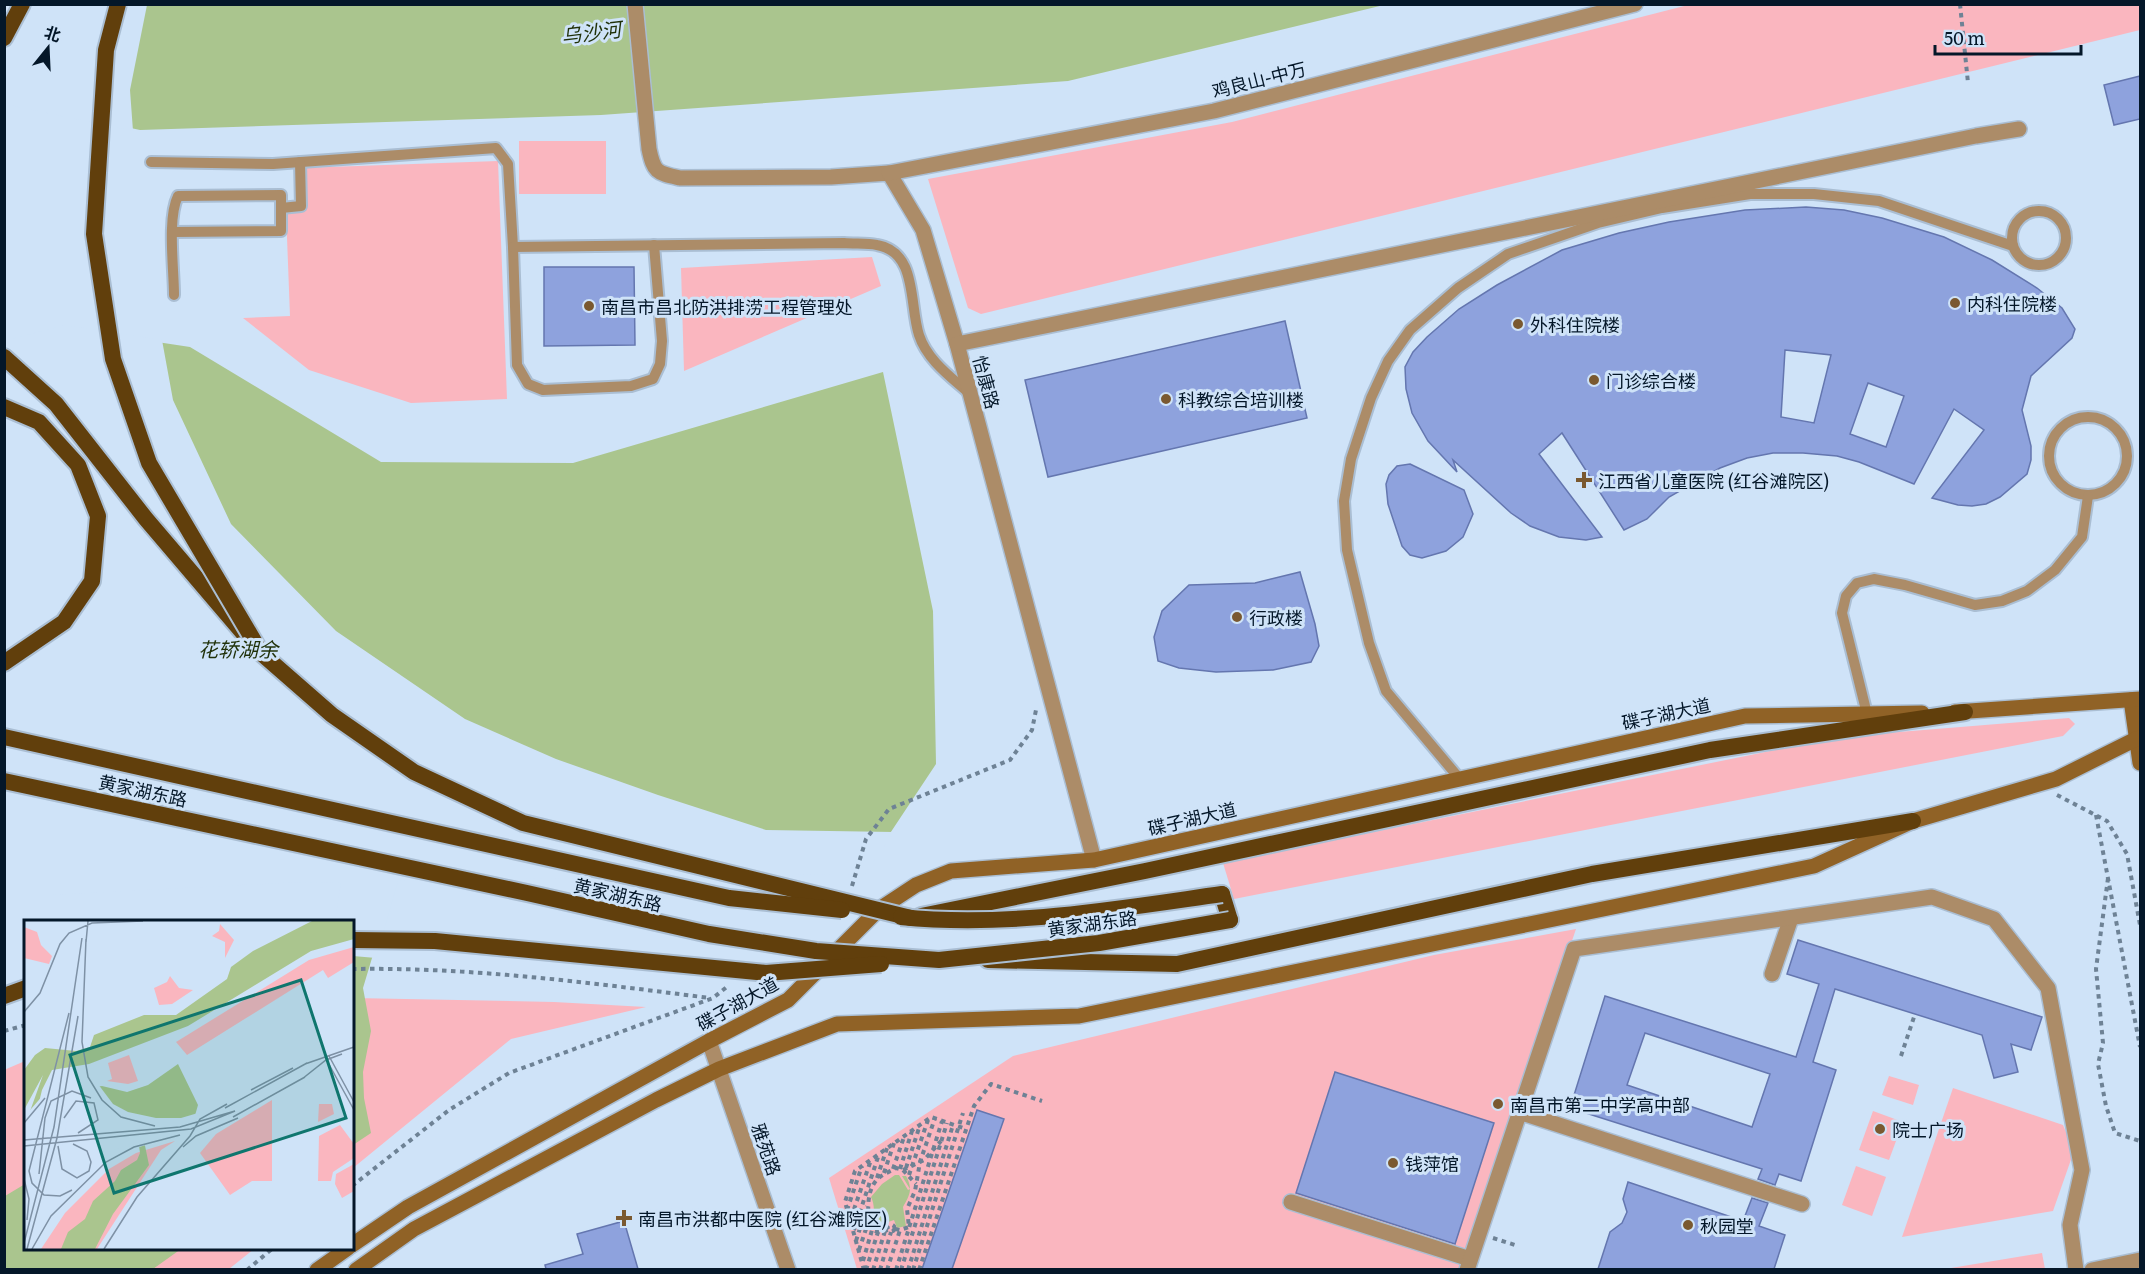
<svg xmlns="http://www.w3.org/2000/svg" width="2145" height="1274" font-family="Literata,'Noto Sans SC',serif">
	<style>
		.green { fill: #fab6bf }
		.water { fill: #aac58e }
		.pier { fill: #cfe3f8 }
		.building { fill: #8ea2dd; stroke: #6476af; stroke-width: 1.5; fill-rule: evenodd }
		.lines { fill: none; stroke-linecap: round; stroke-linejoin: round }
		.service-casing { stroke: #aabed3; stroke-width: 14 }
		.minor-casing { stroke: #aabed3; stroke-width: 18 }
		.tertiary-casing { stroke: #aabed3; stroke-width: 18 }
		.secondary-casing { stroke: #aabed3; stroke-width: 18 }
		.trunk-casing { stroke: #aabed3; stroke-width: 20 }
		.path { stroke: #6e8295; stroke-width: 4; stroke-dasharray: 4.5 4.5; stroke-linecap: butt }
		.service { stroke: #ac8c68; stroke-width: 10 }
		.minor { stroke: #ac8c68; stroke-width: 15 }
		.tertiary { stroke: #ac8c68; stroke-width: 15 }
		.secondary { stroke: #906226; stroke-width: 15 }
		.trunk { stroke: #613f0c; stroke-width: 16 }
		.trunk-bridge-casing { stroke: #aabed3; stroke-width: 20; stroke-linecap: butt }
		.trunk-bridge { stroke: #613f0c; stroke-width: 16 }
		.poi-dot { fill: #7a5930; stroke: #cfe3f8; stroke-width: 2 }
		.labels { text-anchor: middle; dominant-baseline: central; stroke-width: 6; stroke-linejoin: round; paint-order: stroke }
		.street-label { font-size: 18px; fill: #041729; stroke: #cfe3f8 }
		.poi-label { font-size: 18px; fill: #041729; stroke: #cfe3f8; text-anchor: start }
		.water-label { font-size: 20px; font-style: italic; fill: #1f3008; stroke: #cfe3f8 }
		.inset-road { fill: none; stroke: #7e91a5; stroke-width: 1.5 }
		.view { fill: #0f766e; fill-opacity: 0.15; stroke: #0f766e; stroke-width: 3 }
		.inset-edge { fill: none; stroke: #041729; stroke-width: 3 }
	</style>
	<rect width="100%" height="100%" fill="#cfe3f8"/>
	<!-- green -->
	<g class="green">
		<path d="M1692 4 2140 5V30L981 314 968 308 928 179 1232 122Z"/>
		<rect x="519" y="141" width="87" height="53"/>
		<path d="M498 161 507 399 411 403 309 370 243 318 290 316 286 211 303 210 301 168Z"/>
		<path d="M872 257 881 286 684 371 681 268Z"/>
		<path d="M2069 718 2075 724 2063 736 1234 899 1223 863 1838 737Z"/>
		<path d="M1576 929 1461 1269H857L829 1178 1013 1056 1434 955Z"/>
		<path d="M353 998 554 1002 646 1007 511 1039 353 1168Z"/>
		<path d="M25 1061 26 1248 254 1249 229 1269H5L4 1070Z"/>
		<path d="M1889 1076 1919 1085 1913 1105 1882 1095Z"/>
		<path d="M1953 1088 2063 1125 2074 1151 2053 1211 1902 1237Z"/>
		<path d="M1873 1111 1903 1122 1889 1160 1859 1150Z"/>
		<path d="M1856 1166 1886 1177 1872 1216 1842 1205Z"/>
		<path d="M2042 1253 2045 1269H1945Z"/>
	</g>
	<!-- water -->
	<g class="water">
		<path d="M5 5H1384L1068 81 601 115 140 130 5 101Z"/>
		<path d="M65 328 190 347 381 462 573 463 883 372 933 611 936 764 865 871 396 878 363 988 371 1031 363 1072 364 1098 371 1133 353 1145 352 922 344 879Z"/>
		<path d="M895 1175H899L908 1190 910 1189 902 1176H906C913 1189 910 1195 903 1207L906 1226 897 1228 894 1220 888 1222 883 1229 875 1228C871 1216 877 1210 871 1197L882 1184Z"/>
		<path d="M25 1184 26 1248 181 1249 153 1269H5V1196Z"/>
	</g>
	<!-- pier -->
	<g class="pier">
		<path d="M5 5H147L130 90 133 131 4 104Z"/>
		<path d="M65 325 162 340 173 400 231 524 336 631 465 719 556 759 658 795 766 830 894 832 865 874 398 881 376 958 353 956 352 922H335L341 882 281 883 52 895 4 919V341Z"/>
	</g>
	<!-- building -->
	<g class="building">
		<path d="M2140 76V119L2114 125 2104 85Z"/>
		<path d="M1806 207 1844 210 1882 218 1944 237 1992 260 2037 288 2062 308 2075 329 2072 338 2031 376 2022 410 2031 446V460L2027 474 2000 497 1986 504 1972 506 1958 505 1932 498 1984 430 1954 409 1914 484 1859 462 1837 456 1803 453H1773L1747 458 1720 468 1669 497 1647 519 1624 530 1562 433 1539 454 1602 537 1586 540 1559 537 1530 526 1511 513 1453 460 1457 472 1428 441 1412 413 1406 389 1405 367 1413 352 1427 337 1459 309 1497 285 1562 250 1619 233 1669 222 1745 210ZM1785 350 1831 355 1814 423 1781 417ZM1868 383 1904 396 1886 447 1850 434Z"/>
		<path d="M544 267H634L635 345 544 346Z"/>
		<path d="M1285 321 1307 418 1048 477 1025 380Z"/>
		<path d="M1410 464 1464 490 1473 514 1463 537 1446 551 1422 558 1410 555 1402 546 1388 504 1386 484 1389 475 1397 466Z"/>
		<path d="M1300 572 1315 624 1319 646 1311 662 1273 670 1216 672 1179 668 1158 661 1154 637 1162 611 1189 585 1255 583Z"/>
		<path d="M1798 940 2042 1017 2031 1050 2011 1044 2018 1072 1994 1078 1982 1035 1835 989 1813 1062 1836 1070 1801 1181 1779 1174 1775 1185 1758 1179 1762 1169 1570 1108 1605 996 1796 1057 1819 984 1787 974ZM1645 1033 1770 1074 1752 1127 1627 1085Z"/>
		<path d="M1335 1072 1494 1123 1455 1244 1296 1193Z"/>
		<path d="M977 1110 1004 1119 952 1269H922Z"/>
		<path d="M1628 1182 1743 1221 1752 1198 1768 1203 1759 1226 1785 1235 1774 1269H1598L1610 1232 1622 1223 1627 1212 1623 1199Z"/>
		<path d="M624 1221 638 1269H546L545 1265 583 1254 577 1234Z"/>
	</g>
	<g class="lines">
		<defs>
			<g id="service">
				<path d="M151 162 273 164 496 148 508 164 513 247 517 365 528 384 543 390 631 386 653 379 660 364 662 341 654 245"/>
				<path d="M281 208 301 206 300 162"/>
				<circle cx="2039" cy="238" r="27"/>
				<path d="M173 232 281 231V195L178 196C167 218 174 269 174 295"/>
				<path d="M513 247 844 243C855 244 867 243 877 245 918 252 909 305 919 335 927 360 951 377 970 394"/>
				<circle cx="2088" cy="456" r="39"/>
				<path d="M1867 714 1842 613 1846 596 1857 583 1874 579 1905 585 1975 605 2002 601 2027 591 2055 570 2082 537 2088 496"/>
				<path d="M1459 778 1386 691 1369 643 1347 550 1344 501 1351 459 1371 398 1388 361 1410 330 1458 288 1508 254 1598 223 1662 208 1750 194H1814L1879 201 2013 246"/>
			</g>
			<g id="minor">
				<path d="M635 4 649 149C654 173 657 173 680 178L831 177 889 173 923 230 957 344 1094 860"/>
				<path d="M957 344 1976 136 2019 129"/>
				<path d="M1772 974 1791 918"/>
				<path d="M1519 1112 1802 1204"/>
				<path d="M1291 1202 1470 1259"/>
				<path d="M1467 1270 1574 949 1932 897 1994 919 2048 988 2082 1170 2070 1225 2076 1270"/>
				<path d="M2092 1270 2140 1260"/>
			</g>
			<g id="tertiary">
				<path d="M889 173 1214 111 1635 4"/>
				<path d="M709 1041 788 1270"/>
			</g>
			<g id="secondary">
				<path d="M2131 700 2140 763"/>
				<path d="M1955 712 2140 699"/>
				<path d="M352 1245 408 1207 709 1041 788 1000 878 910 916 885 951 871 1094 860 1745 716 1922 713"/>
				<path d="M317 1270 348 1248"/>
				<path d="M356 1270 414 1229 656 1100 719 1069 837 1024 1079 1016 1814 866 1913 821 2056 779 2136 739 2140 738"/>
			</g>
			<g id="trunk">
				<path d="M4 38 22 4"/>
				<path d="M4 357 56 404 146 519 244 634"/>
				<path d="M4 407 39 422 78 465 98 516 92 581 64 622 4 663"/>
				<path d="M1222 894 1230 920"/>
				<path d="M921 916 1145 871 1710 750 1965 712"/>
				<path d="M988 960 1177 964 1592 874 1913 821"/>
				<path d="M4 996 26 988"/>
			</g>
		</defs>
		<!-- service casing -->
		<use href="#service" class="service-casing"/>
		<!-- minor casing -->
		<use href="#minor" class="minor-casing"/>
		<!-- tertiary casing -->
		<use href="#tertiary" class="tertiary-casing"/>
		<!-- secondary casing -->
		<use href="#secondary" class="secondary-casing"/>
		<!-- trunk casing -->
		<use href="#trunk" class="trunk-casing"/>
		<!-- path -->
		<g class="path">
			<path d="M1960 4 1968 83"/>
			<path d="M2057 795 2107 821 2127 854 2140 925"/>
			<path d="M2096 815 2140 1047"/>
			<path d="M2108 878 2096 969 2103 1043 2098 1064 2106 1106 2115 1133 2140 1141"/>
			<path d="M852 886 866 839 889 809 1010 760 1032 730 1036 710"/>
			<path d="M352 969C472 967 592 983 710 998"/>
			<path d="M4 1031 26 1025"/>
			<path d="M1901 1056 1915 1014"/>
			<path d="M906 1168 920 1125"/>
			<path d="M893 1169 904 1137"/>
			<path d="M900 1169 912 1131"/>
			<path d="M903 1170 924 1160 941 1141"/>
			<path d="M884 1173 894 1143"/>
			<path d="M909 1175 928 1120"/>
			<path d="M877 1178 887 1148"/>
			<path d="M352 1186 449 1110 509 1073 713 998 728 986"/>
			<path d="M847 1210 862 1166"/>
			<path d="M851 1218 871 1160"/>
			<circle cx="891" cy="1228" r="3.5"/>
			<path d="M895 1229 900 1230 909 1227 907 1209 915 1191 920 1162 935 1118"/>
			<path d="M854 1230 879 1154"/>
			<path d="M888 1230 878 1232 872 1230C867 1217 866 1194 875 1182 880 1175 889 1172 896 1168L903 1170 916 1184"/>
			<path d="M1493 1238 1515 1245"/>
			<path d="M856 1241 867 1206"/>
			<path d="M859 1250 869 1220"/>
			<path d="M863 1261 872 1230"/>
			<path d="M247 1270 273 1248"/>
			<path d="M864 1270 845 1202 855 1171 931 1117 966 1129"/>
			<path d="M866 1270 878 1232"/>
			<path d="M873 1270 885 1231"/>
			<path d="M880 1270 891 1232"/>
			<path d="M887 1270 900 1230"/>
			<path d="M896 1270 942 1121"/>
			<path d="M901 1270 947 1123"/>
			<path d="M908 1270 953 1125"/>
			<path d="M913 1270 963 1113"/>
			<path d="M919 1270 974 1106 991 1084 1042 1101"/>
		</g>
		<!-- service -->
		<use href="#service" class="service"/>
		<!-- minor -->
		<use href="#minor" class="minor"/>
		<!-- tertiary -->
		<use href="#tertiary" class="tertiary"/>
		<!-- secondary -->
		<use href="#secondary" class="secondary"/>
		<!-- trunk -->
		<use href="#trunk" class="trunk"/>
		<defs>
			<g id="trunk-bridge">
				<path d="M118 4 106 50 94 234 113 359 149 463 261 653 332 715 414 772 523 823 911 918"/>
				<path d="M4 737 729 898 842 910"/>
				<path d="M4 781 527 893 709 934 816 951 939 960 1099 943 1230 920"/>
				<path d="M901 917C1008 928 1116 909 1222 894"/>
				<path d="M352 940 435 941 766 973 881 964"/>
			</g>
		</defs>
		<!-- trunk-bridge casing -->
		<use href="#trunk-bridge" class="trunk-bridge-casing"/>
		<!-- trunk-bridge -->
		<use href="#trunk-bridge" class="trunk-bridge"/>
	</g>
	<!-- markers -->
	<g class="poi-dot">
		<circle cx="1955" cy="303" r="6"/>
		<circle cx="589" cy="306" r="6"/>
		<circle cx="1518" cy="324" r="6"/>
		<circle cx="1594" cy="380" r="6"/>
		<circle cx="1166" cy="399" r="6"/>
		<path d="M1581 471h6v6h6v6h-6v6h-6v-6h-6v-6h6z"/>
		<circle cx="1237" cy="617" r="6"/>
		<circle cx="1498" cy="1104" r="6"/>
		<circle cx="1880" cy="1129" r="6"/>
		<circle cx="1393" cy="1163" r="6"/>
		<path d="M621 1209h6v6h6v6h-6v6h-6v-6h-6v-6h6z"/>
		<circle cx="1688" cy="1225" r="6"/>
	</g>
	<g class="labels">
		<!-- street labels -->
		<g class="street-label">
			<text transform="translate(1259 79) rotate(-14)">鸡良山-中万</text>
			<text transform="translate(987 382) rotate(75)">怡康路</text>
			<text transform="translate(1666 713) rotate(-12)">碟子湖大道</text>
			<text transform="translate(143 790) rotate(12)">黄家湖东路</text>
			<text transform="translate(1192 818) rotate(-13)">碟子湖大道</text>
			<text transform="translate(618 894) rotate(13)">黄家湖东路</text>
			<text transform="translate(1092 923) rotate(-8)">黄家湖东路</text>
			<text transform="translate(737 1003) rotate(-29)">碟子湖大道</text>
			<text transform="translate(767 1149) rotate(71)">雅苑路</text>
		</g>
		<!-- poi labels -->
		<g class="poi-label">
			<text x="1967" y="303">内科住院楼</text>
			<text x="601" y="306">南昌市昌北防洪排涝工程管理处</text>
			<text x="1530" y="324">外科住院楼</text>
			<text x="1606" y="380">门诊综合楼</text>
			<text x="1178" y="399">科教综合培训楼</text>
			<text x="1598" y="480">江西省儿童医院 (红谷滩院区)</text>
			<text x="1249" y="617">行政楼</text>
			<text x="1510" y="1104">南昌市第二中学高中部</text>
			<text x="1892" y="1129">院士广场</text>
			<text x="1405" y="1163">钱萍馆</text>
			<text x="638" y="1218">南昌市洪都中医院 (红谷滩院区)</text>
			<text x="1700" y="1225">秋园堂</text>
		</g>
		<!-- water labels -->
		<g class="water-label">
			<text transform="translate(591 31) rotate(-7)">乌沙河</text>
			<text x="238" y="648">花轿湖余</text>
		</g>
	</g>
	<!-- overview -->
	<g transform="translate(24 920)">
		<rect width="330" height="330" fill="#cfe3f8"/>
		<path d="M196 4 210 20 201 38V22L188 16 195 11ZM0 7 13 12 17 25 28 36 25 44 0 38ZM330 27V42L304 58 299 50 163 135 152 122 285 40ZM146 56 155 68 169 70 148 84 135 85 130 68 143 62ZM105 135 114 161 104 164 83 161 88 159 84 143ZM248 180V261H228L206 275 176 233 192 214ZM295 184H308L310 194 294 202ZM316 205 330 224V238L309 252 307 261H294L295 216ZM151 221 137 230 73 329H17L41 293 85 249 112 233ZM330 244V271L318 278 311 264 312 254Z" fill="#fab6bf"/>
		<path d="M288 1H330V19L287 31 164 106 65 144 28 150 18 170 0 244V208L19 155 0 190V150L11 135 21 128 52 131 66 127 70 115 120 95H152L203 59 207 47 229 31ZM154 144 174 185 170 199 119 216 125 245 89 294 71 329H37L44 312 61 299 69 281 91 261 97 250 113 240 116 233 114 218 64 168 78 166 103 172 124 165Z" fill="#aac58e"/>
		<path d="M74 164 89 184 104 192 132 198H157L174 193 172 200 122 218V225L112 228 111 222 84 232 63 254 33 273 29 267 37 231 43 202 52 191 44 182 63 166ZM21 173 3 245 0 247V197Z" fill="#cfe3f8"/>
		<path class="inset-road" d="M62 19 58 122 64 157 78 180 97 197 131 206M62 22 64 1M0 92 16 73 36 24 45 13 68 3 119 1M45 93 5 251 8 263 20 275 36 276 48 270M305 136 330 182M301 137 330 190M281 144 330 127M278 159 302 140 318 134M227 170 269 148M201 188 283 143M209 197 281 157M40 198 52 181 70 183 74 200 54 213M0 203 21 178M0 220 156 207 211 191 167 209 0 226M34 226 38 249 53 258 65 251 67 242 63 231 49 224M159 227 172 216 214 198M15 254 21 198 27 181 48 171 67 178M0 259 5 279 3 300M0 323 30 207 58 18M3 329 33 218 54 96M8 329 27 296 82 242 110 227 156 215M80 329 113 277 166 216 176 199 203 184"/>
		<path class="view" d="M277 60 322 198 90 273 46 135Z"/>
		<rect width="330" height="330" class="inset-edge"/>
	</g>
	<!-- border -->
	<rect width="2145" height="1274" fill="none" stroke="#041729" stroke-width="12"/>
	<!-- north arrow -->
	<g transform="translate(48 48) rotate(18)" stroke="#cfe3f8" stroke-width="4.5" paint-order="stroke">
	<path d="M0-4.5L10 22L0 15L-10 22Z" fill="#041729"/>
	<text y="-9" font-size="16" font-weight="bold" text-anchor="middle" fill="#041729">北</text>
	</g>
	<!-- scale -->
	<path d="M1935 45v9h146v-9" fill="none" stroke="#041729" stroke-width="3"/>
	<text x="1944" y="45" font-size="18" fill="#041729" stroke="#cfe3f8" stroke-width="4.5" paint-order="stroke">50 m</text>
</svg>
